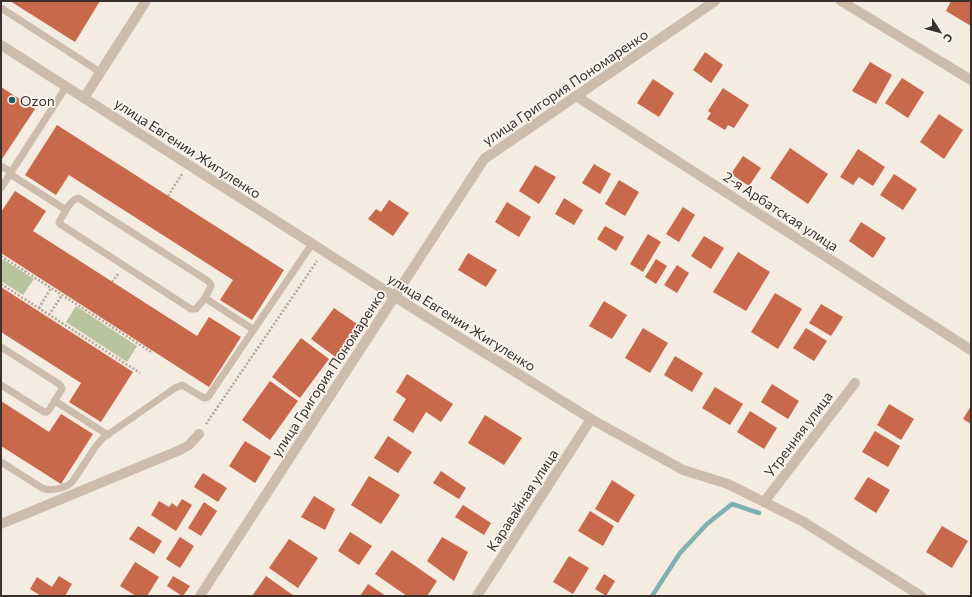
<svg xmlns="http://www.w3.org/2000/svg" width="972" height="597" font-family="Commissioner,sans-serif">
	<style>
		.green { fill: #b8c4a0 }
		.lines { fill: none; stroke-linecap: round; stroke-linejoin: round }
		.stream { stroke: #7fb0b2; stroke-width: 4.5 }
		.building { fill: #c8694b }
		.path { stroke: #b9a596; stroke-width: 2.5; stroke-dasharray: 2 2; stroke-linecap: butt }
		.service { stroke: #cdbbac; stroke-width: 7 }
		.minor { stroke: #cdbbac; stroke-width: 10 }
		.poi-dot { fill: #1f5a5e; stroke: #fbf5ee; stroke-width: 1.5 }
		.labels { text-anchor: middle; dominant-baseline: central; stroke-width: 3.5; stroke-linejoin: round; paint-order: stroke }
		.street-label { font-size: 14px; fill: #3b302b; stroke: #fbf5ee }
		.poi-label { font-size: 14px; fill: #3b302b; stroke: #fbf5ee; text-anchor: start }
	</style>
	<rect width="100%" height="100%" fill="#f4ebe1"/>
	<!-- green -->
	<g class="green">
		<path d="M1 258 34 279 23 295 1 281Z"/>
		<path d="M76 306 137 346 127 362 66 322Z"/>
	</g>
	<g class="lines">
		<!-- stream -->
		<path class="stream" d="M652 596 680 553 707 524 732 504 759 513"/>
	</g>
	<!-- building -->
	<g class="building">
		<path d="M10 1H100L75 42Z"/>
		<path d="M951 1H971V26L946 11Z"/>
		<path d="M705 52 723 65 711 83 693 70Z"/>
		<path d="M870 62 892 75 876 104 852 91Z"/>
		<path d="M902 78 924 92 908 118 885 103Z"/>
		<path d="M653 79 674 93 659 117 637 103Z"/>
		<path d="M1 87 35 109 2 159 1 158Z"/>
		<path d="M723 88 749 105 734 128 728 125 725 130 707 119 711 113 708 111Z"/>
		<path d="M939 114 963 130 944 159 920 142Z"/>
		<path d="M57 125 284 270 252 320 220 300 233 280 69 175 56 195 25 175Z"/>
		<path d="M790 148 828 174 808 204 770 178Z"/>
		<path d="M858 149 885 167 873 186 859 177 853 185 840 177Z"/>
		<path d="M743 156 761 168 749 186 731 174Z"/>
		<path d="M594 164 611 174 600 194 582 183Z"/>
		<path d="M535 165 556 177 539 204 519 191Z"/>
		<path d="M894 174 917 189 903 210 880 195Z"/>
		<path d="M619 180 639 192 625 216 605 204Z"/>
		<path d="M15 191 46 211 33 231 197 336 209 317 241 337 209 387 1 253V212Z"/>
		<path d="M564 198 583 210 574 225 555 214Z"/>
		<path d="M389 200 409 213 393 236 368 219 376 209 381 212Z"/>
		<path d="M507 202 531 217 519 237 495 222Z"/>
		<path d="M683 207 695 215 679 242 666 234Z"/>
		<path d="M861 222 886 238 873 258 849 241Z"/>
		<path d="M605 226 624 237 616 251 597 239Z"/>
		<path d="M648 234 661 242 643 272 630 264Z"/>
		<path d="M704 236 724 248 711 269 691 256Z"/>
		<path d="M738 252 770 272 746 311 713 292Z"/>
		<path d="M468 253 497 270 486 287 458 270Z"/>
		<path d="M656 259 667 266 656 284 645 277Z"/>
		<path d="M677 265 689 273 677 293 664 285Z"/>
		<path d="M1 287 133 372 101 422 69 402 81 383 1 332Z"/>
		<path d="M775 293 802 309 778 349 751 332Z"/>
		<path d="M604 301 627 315 612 339 589 326Z"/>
		<path d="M821 304 843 317 831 336 809 323Z"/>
		<path d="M334 308 360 326 337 358 311 339Z"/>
		<path d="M643 328 668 343 650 373 625 358Z"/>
		<path d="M806 328 827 341 814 361 793 348Z"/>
		<path d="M301 338 329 359 300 398 272 377Z"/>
		<path d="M675 356 703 373 692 392 664 375Z"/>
		<path d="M407 374 453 404 441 422 426 412 413 433 393 420 406 399 396 392Z"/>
		<path d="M270 381 298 401 270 440 242 420Z"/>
		<path d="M772 384 799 401 788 419 761 402Z"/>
		<path d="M715 387 743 404 730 425 702 408Z"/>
		<path d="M1 401 49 432 61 414 93 434 61 484 1 446Z"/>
		<path d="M889 404 914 419 901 440 877 425Z"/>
		<path d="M971 406V424L963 419Z"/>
		<path d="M750 411 777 428 764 449 737 432Z"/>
		<path d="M485 415 522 438 504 465 468 443Z"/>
		<path d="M875 431 900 446 888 467 862 452Z"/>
		<path d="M388 436 412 452 398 473 374 458Z"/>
		<path d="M245 441 271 457 255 483 229 466Z"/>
		<path d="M441 471 466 488 459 499 433 483Z"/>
		<path d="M203 473 227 488 218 502 194 487Z"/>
		<path d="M369 476 400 495 381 524 351 505Z"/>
		<path d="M868 477 890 490 876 513 854 499Z"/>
		<path d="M612 480 635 495 618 523 595 509Z"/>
		<path d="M314 496 335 509 325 530 301 517Z"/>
		<path d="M182 499 192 505 176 531 151 515 159 501 169 507 172 503 177 507Z"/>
		<path d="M204 502 217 511 201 536 188 528Z"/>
		<path d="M463 505 491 523 484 535 455 517Z"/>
		<path d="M590 511 614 526 603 546 578 531Z"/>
		<path d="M138 526 162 541 154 554 129 539Z"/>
		<path d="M942 526 968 541 952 568 926 552Z"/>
		<path d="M350 532 372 546 359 565 338 551Z"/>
		<path d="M180 537 194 546 180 568 166 559Z"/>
		<path d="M442 537 468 552 454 581 427 561Z"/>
		<path d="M289 539 318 558 298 588 269 568Z"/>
		<path d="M392 550 437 581 427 596H407L375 574Z"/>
		<path d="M569 556 589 568 573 594 553 582Z"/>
		<path d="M135 562 159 577 147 596H136L120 586Z"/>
		<path d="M604 574 615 581 606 596 595 589Z"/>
		<path d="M59 576 72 584 65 596H41L30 589 37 577 52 587Z"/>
		<path d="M173 576 190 586 183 596H182L167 586Z"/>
		<path d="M266 576 294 596H252Z"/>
		<path d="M368 584 386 596H360Z"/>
	</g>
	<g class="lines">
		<!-- path -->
		<g class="path">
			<path d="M168 196 182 174"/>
			<path d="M1 256 153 353"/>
			<path d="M112 282 118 274"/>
			<path d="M1 284 140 373"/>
			<path d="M39 308 51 288"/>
			<path d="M49 315 62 295"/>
			<path d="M206 424 317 261"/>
		</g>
		<!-- service -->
		<g class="service">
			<path d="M1 8 100 72"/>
			<path d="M1 166 11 172"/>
			<path d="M10 174 66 210C69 205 72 200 78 198L80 199 208 281 210 283 211 286 205 298 254 330"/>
			<path d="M1 188 66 87"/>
			<path d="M66 210 59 222 60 224 191 309H196L205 298"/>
			<path d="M1 347 59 384 61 386 62 389 49 410 47 412H44L1 385"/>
			<path d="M55 401 108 435"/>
			<path d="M1 462 42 488C51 492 67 488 73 481L96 446 103 438 175 388 182 385 202 397 204 398 208 397 312 244"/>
		</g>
		<!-- minor -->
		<g class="minor">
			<path d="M841 1 971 80"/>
			<path d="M1 45 430 319 591 419 683 470 728 484 802 521 921 596"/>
			<path d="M576 96 971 350"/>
			<path d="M84 98 146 1"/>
			<path d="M764 502 855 383"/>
			<path d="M1 524 180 450 189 445 199 434"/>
			<path d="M200 596 484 159 715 1"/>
			<path d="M477 596 591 419"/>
		</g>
	</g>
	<!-- markers -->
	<circle class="poi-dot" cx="12" cy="100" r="4"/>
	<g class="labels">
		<!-- street labels -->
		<g class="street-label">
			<text transform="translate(565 87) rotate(-34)">улица Григория Пономаренко</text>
			<text transform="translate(188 148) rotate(33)">улица Евгении Жигуленко</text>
			<text transform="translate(781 211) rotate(33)">2-я Арбатская улица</text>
			<text transform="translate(462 322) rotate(32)">улица Евгении Жигуленко</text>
			<text transform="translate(328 373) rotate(-57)">улица Григория Пономаренко</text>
			<text transform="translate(798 434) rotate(-53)">Утренняя улица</text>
			<text transform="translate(522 500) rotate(-57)">Каравайная улица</text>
		</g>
		<!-- poi labels -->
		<g class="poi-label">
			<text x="20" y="100">Ozon</text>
		</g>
	</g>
	<!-- border -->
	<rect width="972" height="597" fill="none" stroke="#3b302b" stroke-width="4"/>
	<!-- north arrow -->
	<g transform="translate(940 32) rotate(126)" stroke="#fbf5ee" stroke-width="3" paint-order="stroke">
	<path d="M0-3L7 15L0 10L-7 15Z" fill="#3b302b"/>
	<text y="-6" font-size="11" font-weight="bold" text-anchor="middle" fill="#3b302b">С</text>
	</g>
</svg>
